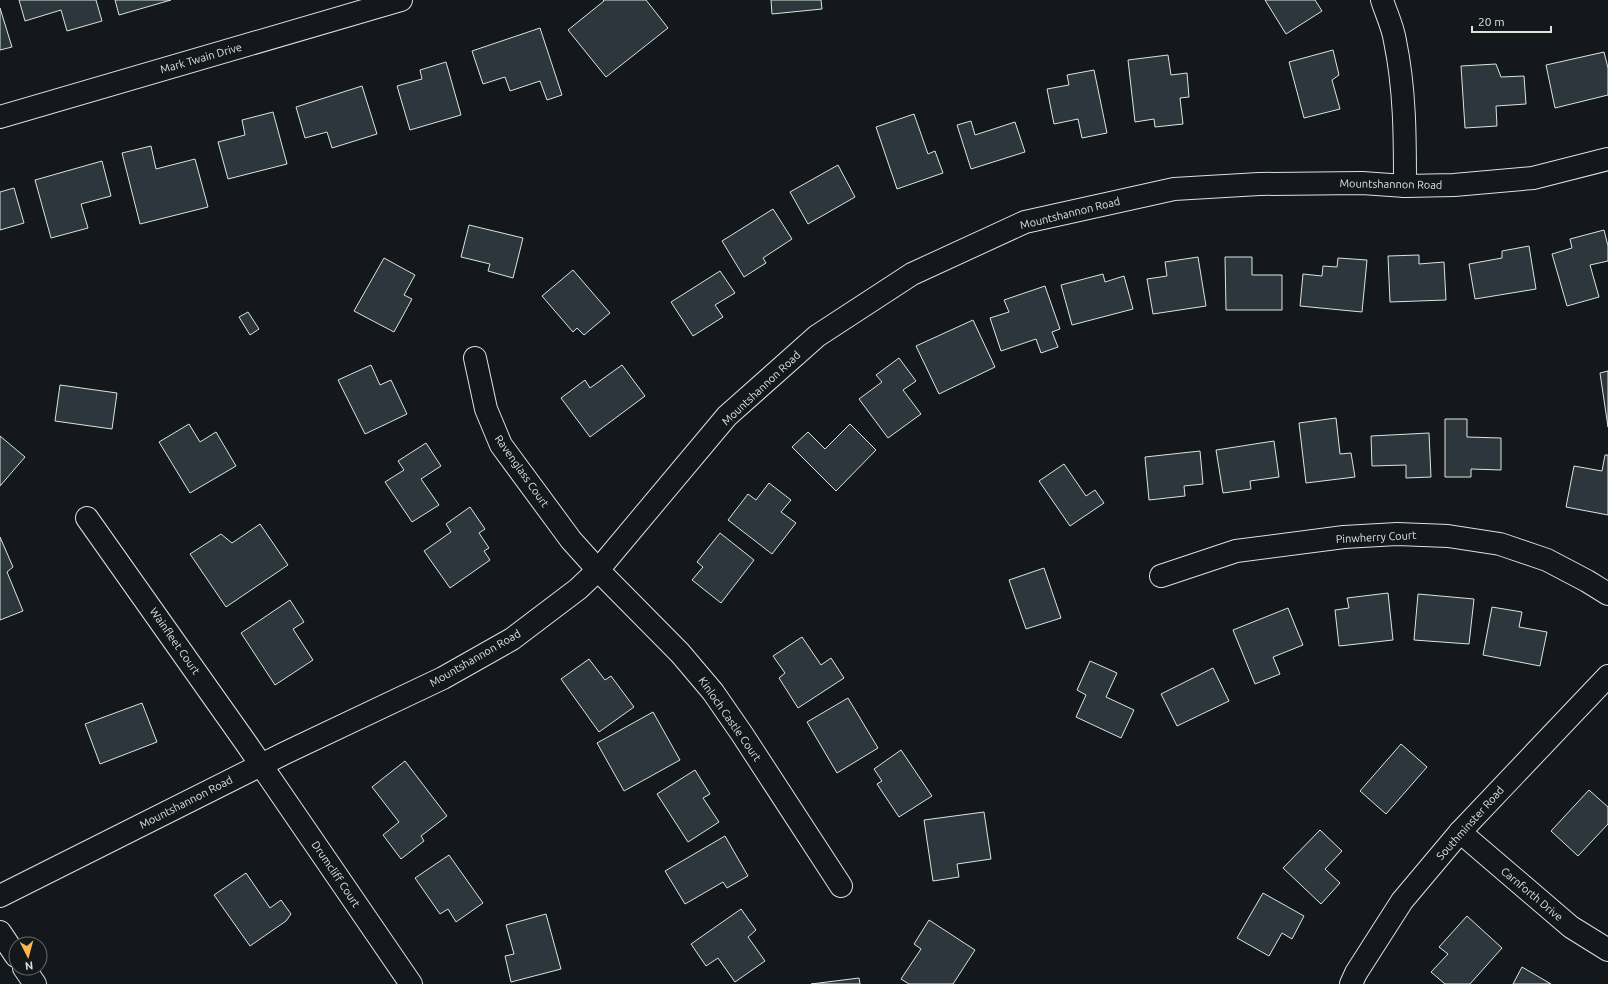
<svg xmlns="http://www.w3.org/2000/svg" width="1608" height="984" font-family="Ubuntu,sans-serif">
	<style>
		.building { fill: #2c363c; stroke: #d8e6dc }
		.lines { fill: none; stroke-linecap: round; stroke-linejoin: round }
		.minor-casing { stroke: #d8e6dc; stroke-width: 24 }
		.primary-casing { stroke: #d8e6dc; stroke-width: 24 }
		.minor { stroke: #14181c; stroke-width: 22 }
		.primary { stroke: #14181c; stroke-width: 22 }
		.labels { text-anchor: middle; dominant-baseline: central; stroke-width: 3; stroke-linejoin: round; paint-order: stroke }
		.street-label { font-size: 11px; fill: #d8e6dc; stroke: #14181c }
	</style>
	<rect width="100%" height="100%" fill="#14181c"/>
	<!-- building -->
	<g class="building">
		<path d="M19 0H96L102 21 67 31 61 10 25 21Z"/>
		<path d="M115 0H171L119 15Z"/>
		<path d="M603 0H646L668 28 606 77 568 30 604 1Z"/>
		<path d="M771 0H821L822 9 772 14Z"/>
		<path d="M1265 0H1315L1322 11 1286 34Z"/>
		<path d="M0 8 12 47 0 50Z"/>
		<path d="M540 28 562 95 547 100 540 81 510 91 505 77 483 84 472 51Z"/>
		<path d="M1333 50 1339 75 1332 80 1340 109 1304 118 1289 62Z"/>
		<path d="M1604 52 1608 68V95L1555 108 1546 65Z"/>
		<path d="M1168 55 1171 75 1187 73 1189 97 1180 98 1183 124 1155 127 1154 119 1135 122 1128 60Z"/>
		<path d="M446 62 461 115 410 130 397 86 422 79 420 70Z"/>
		<path d="M1496 64 1501 77 1524 76 1526 104 1496 106 1497 126 1465 128 1461 66Z"/>
		<path d="M1094 70 1107 133 1082 138 1078 119 1054 124 1047 89 1069 85 1067 75Z"/>
		<path d="M362 86 377 134 332 148 327 132 305 138 296 107Z"/>
		<path d="M273 112 287 164 228 179 218 142 245 135 242 120Z"/>
		<path d="M914 114 928 154 935 151 943 173 897 189 876 127Z"/>
		<path d="M971 121 975 135 1015 122 1025 152 971 169 957 125Z"/>
		<path d="M151 146 156 169 195 159 208 207 140 224 122 153Z"/>
		<path d="M102 161 111 196 81 204 88 228 51 238 35 180Z"/>
		<path d="M838 165 855 197 808 224 790 192Z"/>
		<path d="M14 188 24 223 0 230V192Z"/>
		<path d="M773 209 792 239 763 258 766 263 744 277 722 241Z"/>
		<path d="M469 225 523 238 513 278 488 271 490 264 461 257Z"/>
		<path d="M1604 230 1608 246V261L1590 265 1599 297 1567 306 1552 254 1572 248 1570 239Z"/>
		<path d="M1529 246 1536 289 1475 299 1469 264 1502 258V251Z"/>
		<path d="M1419 255V264L1444 262 1446 300 1390 302 1388 256Z"/>
		<path d="M1198 257 1206 306 1153 314 1147 279 1167 276 1165 262Z"/>
		<path d="M1225 257H1252V275H1282V310H1226Z"/>
		<path d="M384 258 415 275 404 295 412 299 394 332 354 311Z"/>
		<path d="M1338 258 1367 260 1362 312 1300 306 1303 274 1322 276 1323 266 1337 267Z"/>
		<path d="M573 270 610 313 584 335 577 328 573 332 542 296Z"/>
		<path d="M720 271 735 293 715 305 723 317 693 336 671 302Z"/>
		<path d="M1103 274 1105 282 1124 276 1133 309 1072 325 1061 285Z"/>
		<path d="M1045 286 1060 329 1052 332 1058 347 1041 353 1036 339 1001 351 990 318 1009 312 1004 300Z"/>
		<path d="M248 312 259 329 250 335 239 317Z"/>
		<path d="M973 320 995 367 939 394 916 346Z"/>
		<path d="M899 358 916 381 903 390 921 414 888 438 859 399 882 382 876 375Z"/>
		<path d="M371 365 380 385 391 380 407 414 365 434 338 380Z"/>
		<path d="M622 365 645 396 590 437 561 398 585 380 590 388Z"/>
		<path d="M1608 371V427L1600 373Z"/>
		<path d="M60 385 117 393 112 429 55 421Z"/>
		<path d="M1336 418 1340 454 1351 453 1355 477 1306 483 1299 423Z"/>
		<path d="M1445 419H1467V437L1501 438V470L1471 469V477H1445Z"/>
		<path d="M189 424 200 442 216 432 236 466 190 493 159 442Z"/>
		<path d="M850 424 876 450 836 491 792 447 808 432 825 449Z"/>
		<path d="M1429 433 1431 477 1406 478V465L1372 466 1371 436Z"/>
		<path d="M0 436 25 457 0 486Z"/>
		<path d="M1274 441 1279 477 1250 481 1251 489 1223 493 1216 450Z"/>
		<path d="M426 443 441 466 421 479 439 505 412 522 385 482 404 470 398 461Z"/>
		<path d="M1200 451 1203 484 1184 486 1185 496 1149 500 1145 457Z"/>
		<path d="M1605 455H1608V515L1566 507 1574 466 1602 471Z"/>
		<path d="M1064 464 1086 496 1095 490 1104 503 1070 526 1039 481Z"/>
		<path d="M769 483 791 500 781 512 796 523 772 554 728 520 748 494 756 500Z"/>
		<path d="M470 507 485 529 479 533 489 548 484 551 490 560 450 588 424 551 451 532 446 524Z"/>
		<path d="M260 524 288 565 226 607 190 554 221 534 232 543Z"/>
		<path d="M720 533 754 560 721 603 692 580 703 567 697 562Z"/>
		<path d="M0 537 13 567 7 572 23 611 0 620Z"/>
		<path d="M1044 568 1061 618 1026 629 1009 580Z"/>
		<path d="M1388 593 1393 640 1339 646 1335 610 1349 608 1347 598Z"/>
		<path d="M1418 594 1474 599 1469 644 1414 640Z"/>
		<path d="M290 600 304 622 293 629 313 660 275 685 241 633Z"/>
		<path d="M1492 607 1522 612 1519 627 1547 632 1540 666 1483 655Z"/>
		<path d="M1288 608 1303 645 1273 657 1280 674 1255 684 1233 630Z"/>
		<path d="M802 637 821 665 831 658 844 678 798 708 779 678 785 673 773 656Z"/>
		<path d="M589 659 605 680 611 676 634 707 599 732 561 679Z"/>
		<path d="M1090 661 1117 673 1106 697 1134 710 1121 738 1076 717 1086 695 1077 690Z"/>
		<path d="M1213 668 1229 701 1177 726 1161 694Z"/>
		<path d="M848 698 878 748 837 773 807 722Z"/>
		<path d="M142 703 157 742 100 764 85 724Z"/>
		<path d="M653 712 680 760 624 791 597 743Z"/>
		<path d="M1401 744 1427 767 1386 814 1360 791Z"/>
		<path d="M901 750 932 796 899 817 877 784 882 781 874 769Z"/>
		<path d="M405 761 447 816 421 836 424 841 401 859 383 835 399 822 372 787Z"/>
		<path d="M695 770 710 794 703 798 719 822 688 842 657 794Z"/>
		<path d="M1589 790 1608 807V824L1578 856 1551 831Z"/>
		<path d="M984 812 991 859 957 864 959 877 933 881 924 820Z"/>
		<path d="M1320 830 1342 851 1325 869 1340 883 1321 904 1283 868Z"/>
		<path d="M725 836 748 876 727 888 723 882 685 904 665 871Z"/>
		<path d="M449 855 483 903 456 922 448 909 440 914 415 878Z"/>
		<path d="M246 873 270 908 281 900 291 914 286 921 250 946 214 895Z"/>
		<path d="M1263 893 1304 916 1292 939 1282 933 1269 956 1237 938Z"/>
		<path d="M741 909 756 930 748 937 765 961 735 982 718 958 706 966 691 944Z"/>
		<path d="M546 914 561 969 511 982 505 956 514 954 506 925Z"/>
		<path d="M1467 916 1502 948 1470 984H1445L1431 972 1448 954 1439 947Z"/>
		<path d="M929 920 975 950 953 984H909L901 979 921 949 914 944Z"/>
		<path d="M1522 967 1551 984H1513Z"/>
		<path d="M859 978 860 984H811Z"/>
	</g>
	<g class="lines">
		<defs>
			<g id="minor">
				<path d="M1382 0C1386 13 1393 27 1395 41 1405 89 1405 137 1405 186"/>
				<path d="M0 117 401 0"/>
				<path d="M475 358 486 409 501 445 571 540 598 570 680 653 713 692 742 734 841 886"/>
				<path d="M87 518 246 743 411 984"/>
				<path d="M1161 576 1236 551 1344 537 1397 534 1448 536 1500 544 1547 560 1587 581 1608 594"/>
				<path d="M1460 832 1571 927 1608 950"/>
				<path d="M0 896 285 753 443 678 512 639 578 589 598 570 727 416 817 336 912 274 1025 222 1174 189 1259 184 1362 183 1405 186 1454 185 1533 178 1608 159"/>
				<path d="M1351 984 1356 973 1402 901 1460 832 1608 676"/>
			</g>
			<g id="primary">
				<path d="M0 932 16 956"/>
				<path d="M24 968 35 984"/>
			</g>
		</defs>
		<!-- minor casing -->
		<use href="#minor" class="minor-casing"/>
		<!-- primary casing -->
		<use href="#primary" class="primary-casing"/>
		<!-- minor -->
		<use href="#minor" class="minor"/>
		<!-- primary -->
		<use href="#primary" class="primary"/>
	</g>
	<g class="labels">
		<!-- street labels -->
		<g class="street-label">
			<text transform="translate(201 58) rotate(-16)">Mark Twain Drive</text>
			<text transform="translate(1391 184) rotate(1)">Mountshannon Road</text>
			<text transform="translate(1070 213) rotate(-14)">Mountshannon Road</text>
			<text transform="translate(761 388) rotate(-43)">Mountshannon Road</text>
			<text transform="translate(522 471) rotate(55)">Ravenglass Court</text>
			<text transform="translate(1376 537) rotate(-3)">Pinwherry Court</text>
			<text transform="translate(175 641) rotate(55)">Wainfleet Court</text>
			<text transform="translate(475 658) rotate(-30)">Mountshannon Road</text>
			<text transform="translate(730 719) rotate(55)">Kinloch Castle Court</text>
			<text transform="translate(186 802) rotate(-27)">Mountshannon Road</text>
			<text transform="translate(1470 823) rotate(-48)">Southminster Road</text>
			<text transform="translate(336 874) rotate(56)">Drumcliff Court</text>
			<text transform="translate(1532 894) rotate(40)">Carnforth Drive</text>
		</g>
	</g>
	<!-- north arrow -->
	<g transform="translate(28 956) rotate(174)"><circle r="19" fill="#14181c" stroke="#626a69"/>
	<path d="M0-3L7 15L0 10L-7 15Z" fill="#ffb74d"/>
	<text y="-6" font-size="11" font-weight="bold" text-anchor="middle" fill="#d8e6dc">N</text>
	</g>
	<!-- scale -->
	<path d="M1472 26v6h79v-6" fill="none" stroke="#d8e6dc" stroke-width="2"/>
	<text x="1478" y="26" font-size="12" fill="#d8e6dc" stroke="#14181c" stroke-width="3" paint-order="stroke">20 m</text>
</svg>
